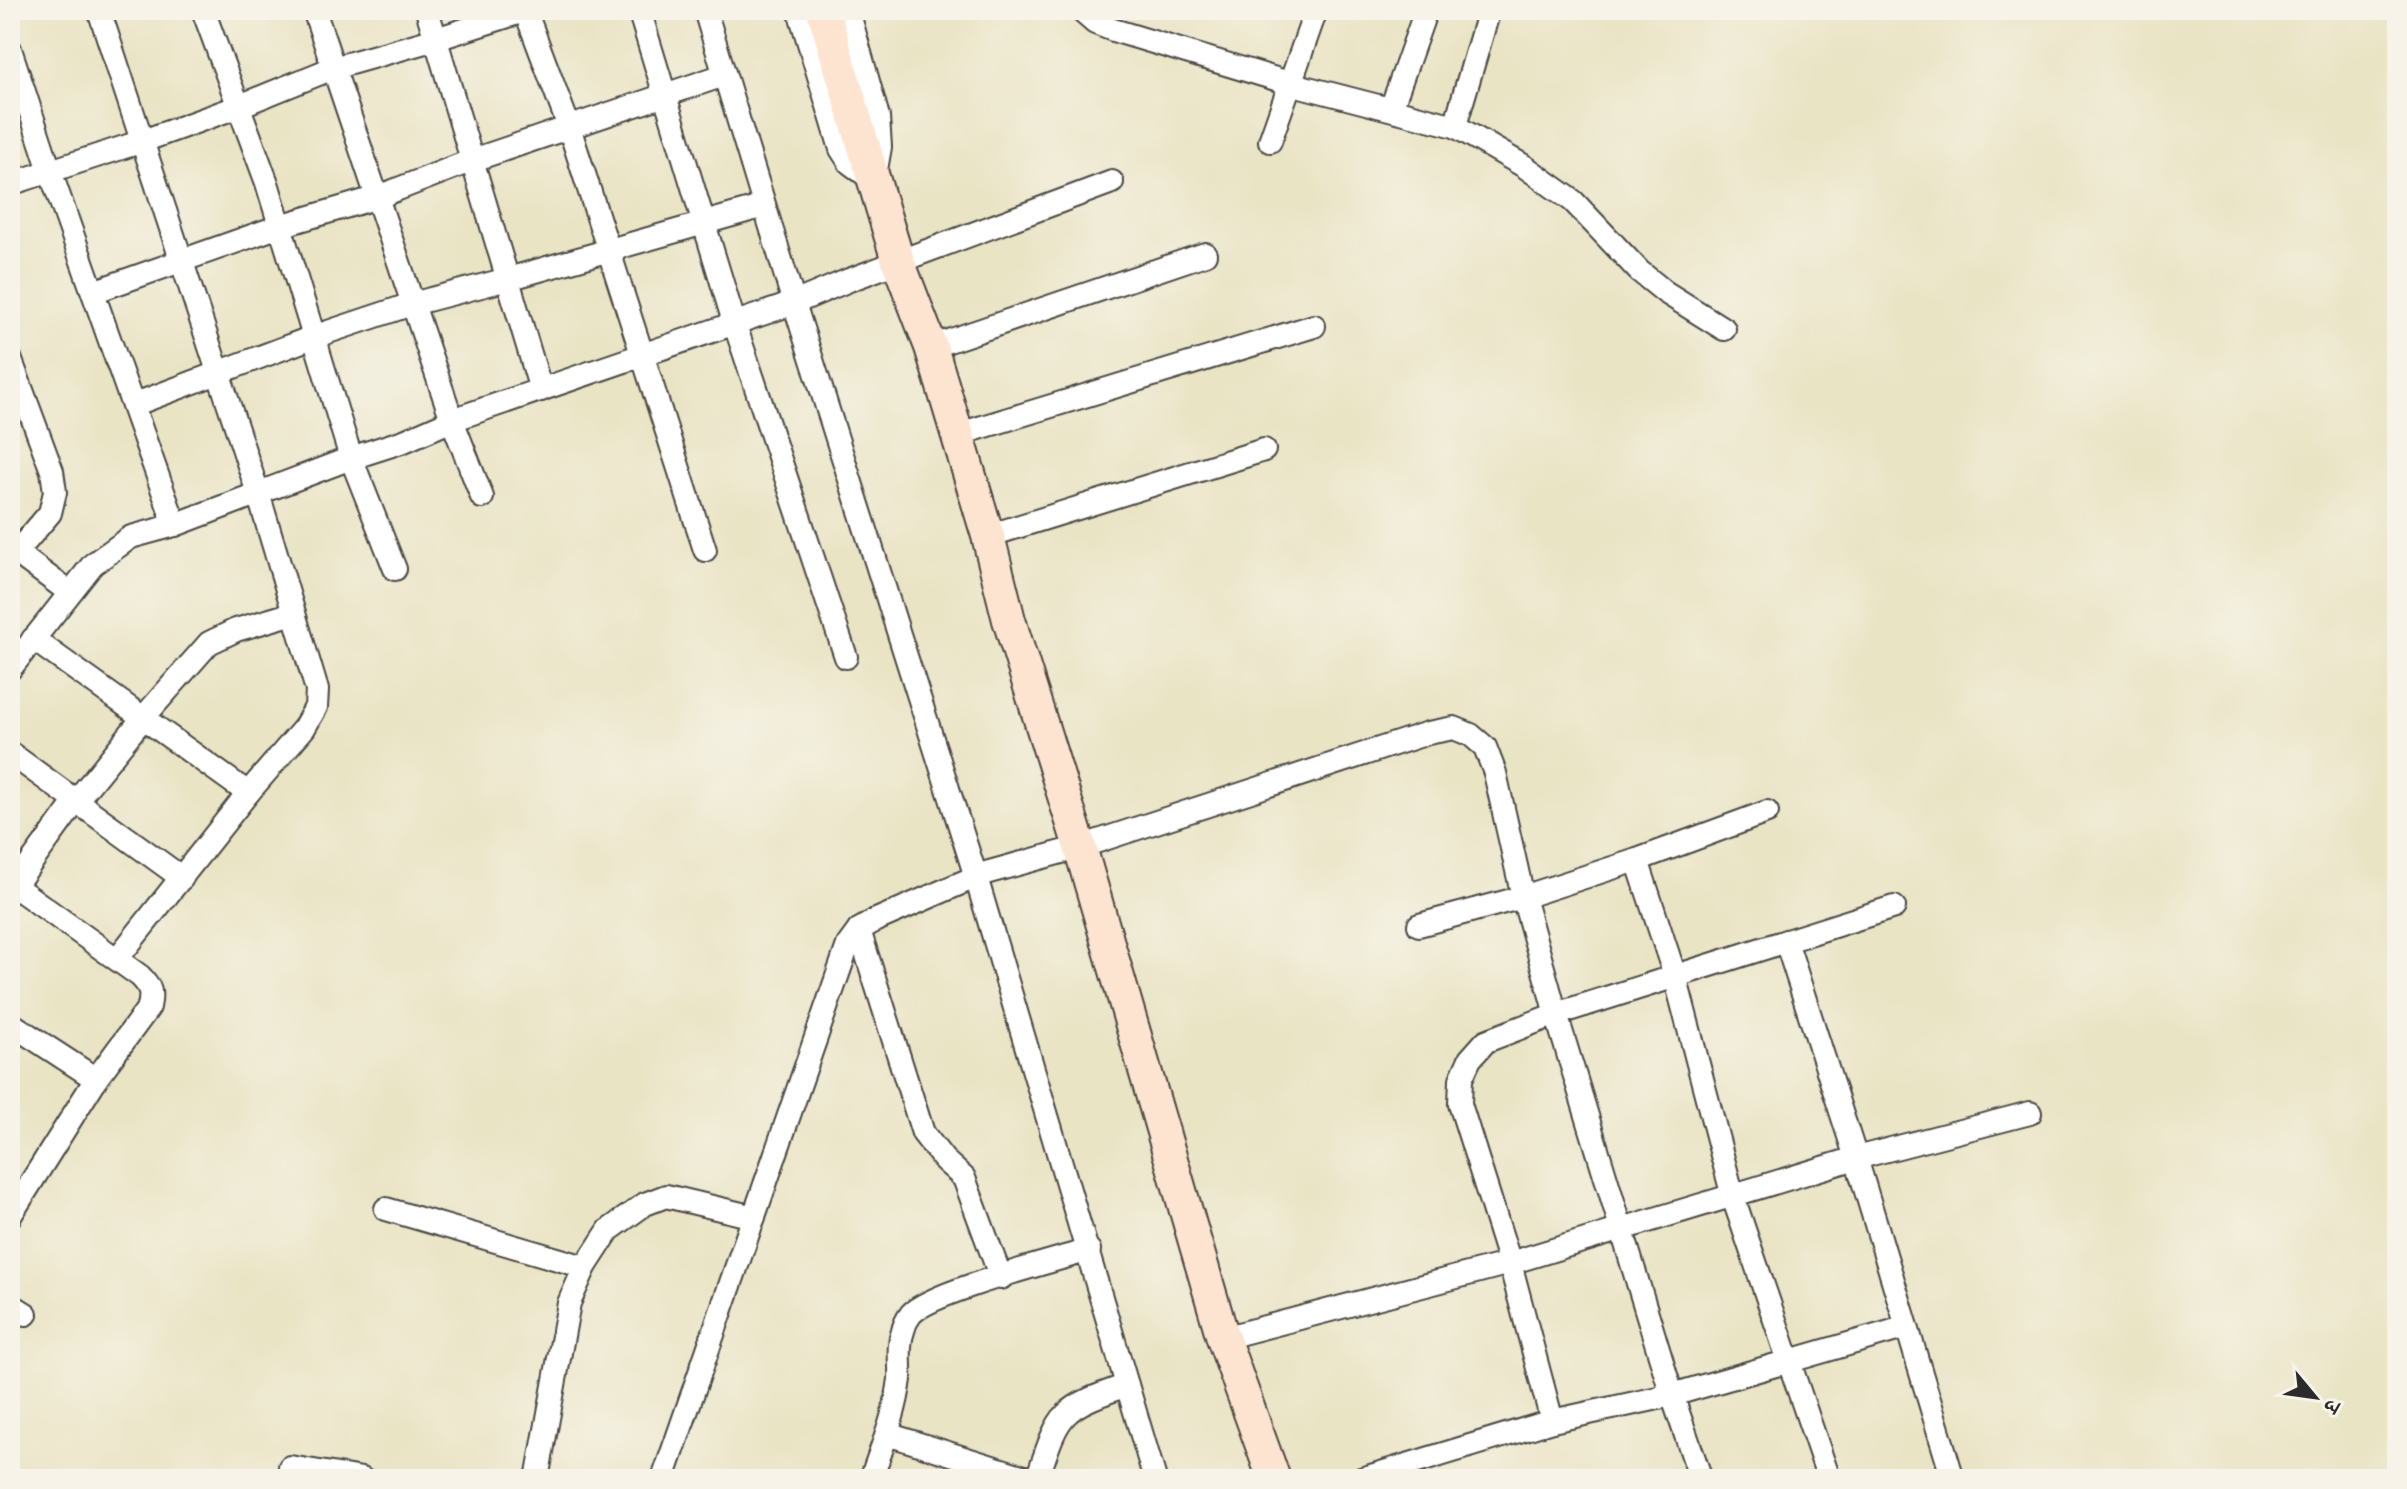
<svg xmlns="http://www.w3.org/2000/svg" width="2407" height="1489" font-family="'IM FELL French Canon','Noto Serif Devanagari',serif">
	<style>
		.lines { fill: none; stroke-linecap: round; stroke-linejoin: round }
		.street-casing { stroke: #484742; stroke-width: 26 }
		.secondary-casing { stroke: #484742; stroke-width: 36 }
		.street { stroke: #fff; stroke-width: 22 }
		.secondary { stroke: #fde4d0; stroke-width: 32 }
	</style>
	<rect width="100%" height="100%" fill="#f7f3e8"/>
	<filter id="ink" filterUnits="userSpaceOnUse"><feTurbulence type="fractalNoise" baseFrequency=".0125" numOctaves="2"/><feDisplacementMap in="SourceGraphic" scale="16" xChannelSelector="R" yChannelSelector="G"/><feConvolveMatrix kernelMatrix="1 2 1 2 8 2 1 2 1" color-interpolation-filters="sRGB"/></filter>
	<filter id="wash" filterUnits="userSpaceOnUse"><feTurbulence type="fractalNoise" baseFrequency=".006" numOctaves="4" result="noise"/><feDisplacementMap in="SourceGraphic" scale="32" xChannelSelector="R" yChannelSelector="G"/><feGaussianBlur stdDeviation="1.8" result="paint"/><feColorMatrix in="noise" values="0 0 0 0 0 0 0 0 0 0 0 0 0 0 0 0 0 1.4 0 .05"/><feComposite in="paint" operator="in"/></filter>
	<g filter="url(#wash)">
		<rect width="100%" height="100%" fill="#e9e4c4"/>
	</g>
	<g filter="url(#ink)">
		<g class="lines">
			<defs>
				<g id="street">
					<path d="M99 10 258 493 317 690 316 707 304 728 248 793 117 959"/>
					<path d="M203 10 267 183 351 458 395 569"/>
					<path d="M314 10 452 420 482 497"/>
					<path d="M427 10 541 390"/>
					<path d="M525 10 569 127 705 550"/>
					<path d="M639 10 734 322 846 657"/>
					<path d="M705 10 794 303 976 877 1155 1479"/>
					<path d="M799 10 841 149 850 163 874 181 880 147 878 117 848 10"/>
					<path d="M1080 10 1095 23 1113 30 1289 83 1455 126 1524 166 1573 201 1639 271 1665 292 1724 329"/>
					<path d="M10 49 50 171 175 525"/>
					<path d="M1391 109 1426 10"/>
					<path d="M1455 126 1489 10"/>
					<path d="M1270 141 1316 10"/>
					<path d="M10 184 143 141 237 107 333 68 436 39 527 10"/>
					<path d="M93 292 280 226 375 198 473 160 724 75"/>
					<path d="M931 347 1205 254"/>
					<path d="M10 358 52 471 55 492 50 513 16 553"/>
					<path d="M133 405 313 337 412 304 508 279 764 206"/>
					<path d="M956 435 1314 326"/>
					<path d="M988 536 1264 450"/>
					<path d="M10 548 69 592"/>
					<path d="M33 639 248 793"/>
					<path d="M10 669 93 564 131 537 175 525 351 458 404 441 452 420 794 303 849 280 1112 182"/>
					<path d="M10 753 182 878"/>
					<path d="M1637 860 1675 976 1733 1197 1829 1479"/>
					<path d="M10 883 140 976C151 987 152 993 149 1007L96 1079 10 1216"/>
					<path d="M10 892 76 801 143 718 209 643 236 630 294 613"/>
					<path d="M1419 925 1523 897 1637 860 1767 812"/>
					<path d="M859 930 923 1133 944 1160 964 1178 1001 1278"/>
					<path d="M1786 941 1856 1158 1953 1479"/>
					<path d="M10 1023 96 1079"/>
					<path d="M386 1209 585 1267"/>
					<path d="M10 1304 26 1314"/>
					<path d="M1223 1338 1510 1263 1856 1158 2030 1113"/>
					<path d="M1552 1421 1510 1263 1460 1104 1461 1079 1470 1059 1486 1041 1556 1014 1894 907"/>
					<path d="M887 1434 1031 1479"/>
					<path d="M290 1467 362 1479"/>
					<path d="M537 1479 569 1303 585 1267 609 1230 645 1204 666 1196 754 1217"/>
					<path d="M663 1479 848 945 859 930 874 921 982 874 1080 847 1428 733 1454 728 1471 735 1485 747 1495 773 1523 897 1556 1014 1672 1395 1701 1479"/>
					<path d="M871 1479C882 1447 896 1413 900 1379 901 1363 897 1347 903 1331 904 1326 908 1318 911 1314 931 1292 1054 1261 1089 1250"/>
					<path d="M1037 1479C1060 1411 1059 1409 1127 1385"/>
					<path d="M1361 1479 1552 1421 1672 1395 1907 1327"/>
				</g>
				<path id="secondary" d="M823 10 898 261 931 347 988 536 1009 620 1080 847 1223 1338 1274 1479"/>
			</defs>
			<!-- street casing -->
			<use href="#street" class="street-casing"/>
			<!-- secondary casing -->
			<use href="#secondary" class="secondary-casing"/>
			<!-- street -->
			<use href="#street" class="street"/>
			<!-- secondary -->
			<use href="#secondary" class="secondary"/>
		</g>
	</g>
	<!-- margin -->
	<rect width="2407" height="1489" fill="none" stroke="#f7f3e8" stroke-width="40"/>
	<!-- north arrow -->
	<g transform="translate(2315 1397) rotate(119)" stroke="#f7f3e8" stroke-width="6" paint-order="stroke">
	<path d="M0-6L14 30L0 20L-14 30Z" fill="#2b2b2b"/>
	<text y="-12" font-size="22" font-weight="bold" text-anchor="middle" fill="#2b2b2b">उ</text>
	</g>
</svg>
